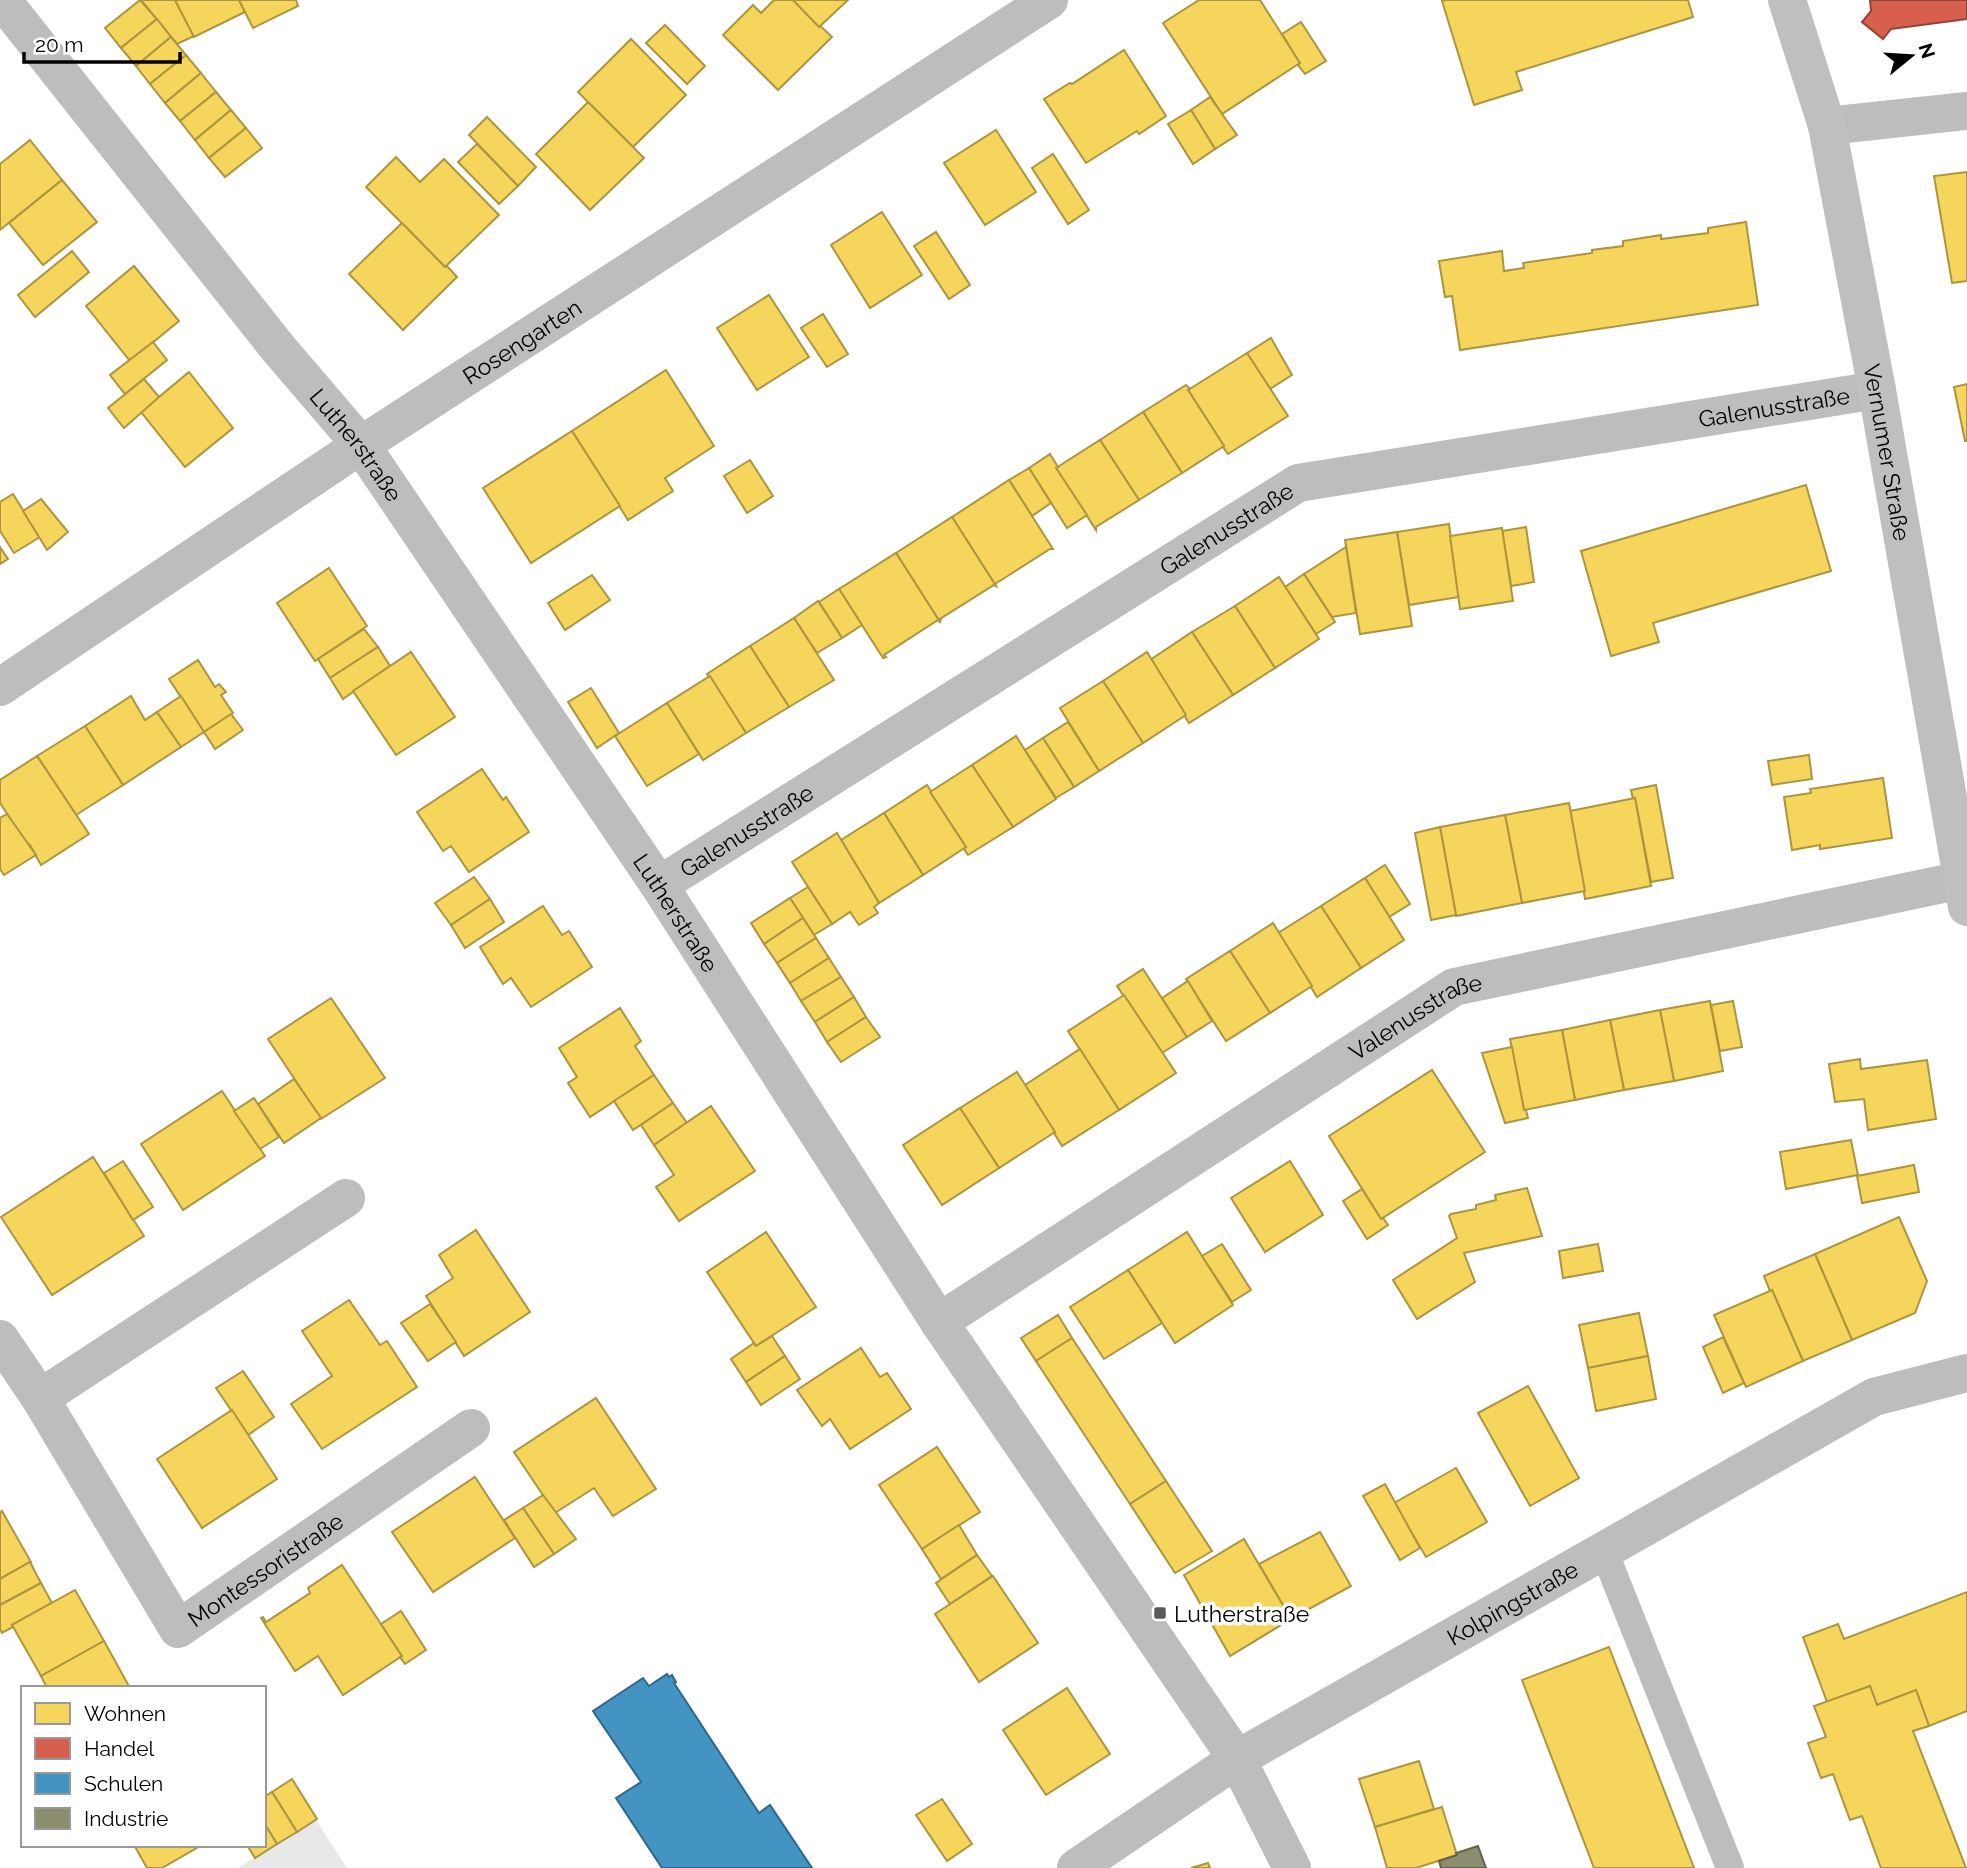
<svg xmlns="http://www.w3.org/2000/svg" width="1967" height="1868" font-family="Raleway,sans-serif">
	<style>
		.green { fill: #e8e8e8 }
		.homes { fill: #f6d55c; stroke: #ac9540; stroke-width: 2 }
		.shops { fill: #d6604d; stroke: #964336; stroke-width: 2 }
		.schools { fill: #4393c3; stroke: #2f6788; stroke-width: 2 }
		.industry { fill: #8c8c6e; stroke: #62624d; stroke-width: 2 }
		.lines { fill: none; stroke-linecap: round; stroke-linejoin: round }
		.lane { stroke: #bdbdbd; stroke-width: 28 }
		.street { stroke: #bdbdbd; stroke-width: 38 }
		.secondary { stroke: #bfbfbf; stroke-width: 38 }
		.poi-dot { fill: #595959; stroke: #fff; stroke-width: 2.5 }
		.labels { text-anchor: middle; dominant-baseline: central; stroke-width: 7; stroke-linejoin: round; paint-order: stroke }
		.street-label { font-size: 23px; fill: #000; stroke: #fff }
		.poi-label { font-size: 23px; fill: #000; stroke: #fff; text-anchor: start }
	</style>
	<rect width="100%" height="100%" fill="#fff"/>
	<!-- green -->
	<path class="green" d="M316 1820 347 1868H238Z"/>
	<!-- homes -->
	<g class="homes">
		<path d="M140 0 157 19 121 48 105 28Z"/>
		<path d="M141 0H175L194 36 177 44Z"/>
		<path d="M175 0H239L245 12 194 37Z"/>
		<path d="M239 0H296L298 6 253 28Z"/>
		<path d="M774 0H793L832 37 778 90 723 35 753 5 761 13Z"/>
		<path d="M793 0H848L819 27Z"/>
		<path d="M1199 0H1260L1300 63 1222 114 1163 23Z"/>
		<path d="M1445 0H1688L1693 17 1516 72 1522 90 1474 105 1442 1Z"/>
		<path d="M157 19 171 37 136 66 121 48Z"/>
		<path d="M1301 22 1326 61 1305 74 1298 65 1300 63 1282 34Z"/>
		<path d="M665 25 705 66 687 84 646 43Z"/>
		<path d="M171 37 186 55 150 84 136 66Z"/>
		<path d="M631 39 686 95 633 147 578 92Z"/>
		<path d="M1124 50 1166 116 1139 134 1137 131 1086 163 1044 99 1070 83 1072 84Z"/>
		<path d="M186 55 201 73 165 103 150 84Z"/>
		<path d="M201 73 216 92 180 121 165 103Z"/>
		<path d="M216 92 231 110 195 140 180 121Z"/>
		<path d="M1210 97 1237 135 1215 149 1191 110Z"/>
		<path d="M587 103H589L644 158 590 210 536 154Z"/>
		<path d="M231 110 246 128 209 158 195 140Z"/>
		<path d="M1191 110 1215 149 1193 164 1168 124Z"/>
		<path d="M487 117 536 167 518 186 469 135Z"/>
		<path d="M246 128 262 148 225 177 209 158Z"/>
		<path d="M996 130 1036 192 985 225 944 163Z"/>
		<path d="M30 140 62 180 0 230V164Z"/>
		<path d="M477 144 518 186 499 204 458 162Z"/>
		<path d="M1053 154 1089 210 1068 224 1032 168Z"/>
		<path d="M396 157 420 182 444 159 499 215 445 267 366 187Z"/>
		<path d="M1967 172V281L1952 283 1934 176Z"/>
		<path d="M62 180 97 222 43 265 9 223Z"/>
		<path d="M882 212 922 275 870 308 831 245Z"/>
		<path d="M1746 222 1758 305 1460 350 1452 296 1445 297 1439 261 1502 251 1504 271 1524 268 1523 263 1592 253V250L1623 246V241L1661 235V239L1708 233V228Z"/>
		<path d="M402 223 445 267 447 266 457 277 403 330 349 274Z"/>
		<path d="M936 232 970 285 949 299 914 246Z"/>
		<path d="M72 251 89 272 35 317 18 295Z"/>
		<path d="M134 266 179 321 130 361 86 306Z"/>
		<path d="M769 295 809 357 757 390 717 328Z"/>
		<path d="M823 314 848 354 827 367 801 328Z"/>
		<path d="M1271 338 1292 375 1270 389 1247 353Z"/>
		<path d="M153 342 167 360 125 394 110 375Z"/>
		<path d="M1247 353 1288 416 1228 454 1223 447 1224 446 1188 390Z"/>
		<path d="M666 370 714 446 665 478 673 491 628 520 572 431Z"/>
		<path d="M189 372 233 428 185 467 141 412Z"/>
		<path d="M144 379 159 397 124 428 108 408Z"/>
		<path d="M1967 384V441H1965L1954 387Z"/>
		<path d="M1186 385 1190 389 1188 390 1224 446 1182 473 1143 412Z"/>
		<path d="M1143 412 1182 473 1139 500 1100 440Z"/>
		<path d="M572 431 620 506 531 563 483 488Z"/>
		<path d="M1100 440 1139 500 1096 527V530L1056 468Z"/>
		<path d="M1050 454 1058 467 1056 468 1087 515 1067 528 1029 468Z"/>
		<path d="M750 460 773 496 747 513 724 476Z"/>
		<path d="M1029 468 1051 503 1032 516 1009 480Z"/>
		<path d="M1009 480 1053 549H1050L995 584 996 586 952 517Z"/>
		<path d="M1806 485 1831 571 1653 623 1659 642 1611 656 1581 551Z"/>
		<path d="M13 494 40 537 14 553 0 531V502Z"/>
		<path d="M41 499 68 532 47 550 23 511Z"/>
		<path d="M952 517 996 586 994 585 940 619 941 620 940 622 896 553Z"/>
		<path d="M1449 524 1459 597 1409 605 1397 532Z"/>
		<path d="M1526 527 1534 582 1511 586 1502 531Z"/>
		<path d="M1502 528 1513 601 1460 609 1450 536Z"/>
		<path d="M1397 532 1412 626 1360 634 1345 540Z"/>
		<path d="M0 547 8 559 0 564Z"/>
		<path d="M1346 547 1356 613 1332 617 1304 574Z"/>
		<path d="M896 553 940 622 938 620 884 655 886 657 883 658 839 589Z"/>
		<path d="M329 568 367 626 315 661 277 603Z"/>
		<path d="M1304 574 1335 622 1316 634 1285 587Z"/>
		<path d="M592 575 610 600 565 630 548 603Z"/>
		<path d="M1279 577 1319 639 1275 668 1235 606Z"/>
		<path d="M839 589 862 625 842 638 819 602Z"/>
		<path d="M818 601 842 638 817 653 794 618Z"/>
		<path d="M1235 606 1275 668 1233 695 1192 632Z"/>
		<path d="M794 618 834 680 789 707 750 646Z"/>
		<path d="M364 629 378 647 330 678 318 659Z"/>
		<path d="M1192 632 1233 695 1189 723 1150 660Z"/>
		<path d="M750 646 789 707 746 733 707 674Z"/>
		<path d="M378 647 390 666 343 699 330 678Z"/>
		<path d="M411 652 455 717 396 755 353 691Z"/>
		<path d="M1147 652 1186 715 1143 743 1103 681Z"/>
		<path d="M198 660 215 687 219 684 226 692 221 695 233 713 204 732 169 679Z"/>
		<path d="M710 676 746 733 703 760 667 703Z"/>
		<path d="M1103 681 1143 743 1099 771 1060 708Z"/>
		<path d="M591 688 619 733 597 748 568 702Z"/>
		<path d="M131 696 145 720 157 712 181 747 123 785 85 726Z"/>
		<path d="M181 696 204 732 181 747 157 712Z"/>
		<path d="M667 703 699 754 647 786 615 736Z"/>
		<path d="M231 714 243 730 215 749 204 732Z"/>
		<path d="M1068 722 1099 771 1074 787 1043 738Z"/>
		<path d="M85 726 123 785 76 815 37 756Z"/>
		<path d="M1016 736 1056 799 1013 827 972 765Z"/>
		<path d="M1043 738 1074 787 1056 798 1025 750Z"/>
		<path d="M1809 755 1812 779 1772 785 1768 761Z"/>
		<path d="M37 756 89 834 41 865 30 845 28 846 0 803V780Z"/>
		<path d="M972 765 1013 827 968 855 964 849 966 847 930 792Z"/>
		<path d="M482 769 503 800 506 797 529 832 469 872 451 846 443 851 417 812Z"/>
		<path d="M1883 778 1892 838 1820 849V845L1792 850 1784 797 1811 793 1810 789Z"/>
		<path d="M927 785 931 791 930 792 966 847 923 875 884 813Z"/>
		<path d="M1656 785 1673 878 1651 882 1635 798 1633 799 1631 790Z"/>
		<path d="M1635 798 1651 886 1585 899 1570 811Z"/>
		<path d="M1569 803 1585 891 1522 903 1505 815Z"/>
		<path d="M884 813 923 875 879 903 841 840Z"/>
		<path d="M7 814 36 855 4 875 0 869V818Z"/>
		<path d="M1505 815 1522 903 1456 916 1440 827Z"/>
		<path d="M1440 827 1456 915 1431 920 1415 833Z"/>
		<path d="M837 833 879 903 874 907 878 913 859 925 850 912 832 924 792 862Z"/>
		<path d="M1385 865 1410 904 1389 917 1365 878Z"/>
		<path d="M474 877 490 899 451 925 435 903Z"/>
		<path d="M1365 878 1404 940 1361 968 1321 906Z"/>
		<path d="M808 887 832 924 814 935 790 898Z"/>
		<path d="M790 898 803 918 764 944 751 923Z"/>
		<path d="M490 899 504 922 465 948 451 925Z"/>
		<path d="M543 906 562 935 569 931 592 967 531 1007 511 978 503 984 480 947Z"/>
		<path d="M1321 906 1361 968 1317 997 1278 933Z"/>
		<path d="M803 918 816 938 777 963 764 944Z"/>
		<path d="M1273 923 1312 986 1270 1013 1230 951Z"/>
		<path d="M816 938 829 958 790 983 777 963Z"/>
		<path d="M1230 951 1270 1013 1226 1041 1186 979Z"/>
		<path d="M829 958 841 977 801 1001 790 983Z"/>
		<path d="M1143 969 1187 1037 1162 1053 1117 986Z"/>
		<path d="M841 977 854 997 815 1022 801 1001Z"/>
		<path d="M1188 981 1212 1021 1187 1037 1162 998Z"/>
		<path d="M1124 995 1176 1073 1119 1110 1068 1031Z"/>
		<path d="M854 997 866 1017 827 1042 815 1022Z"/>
		<path d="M331 998 385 1078 321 1119 268 1039Z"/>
		<path d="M1710 1001 1723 1071 1674 1081 1660 1010Z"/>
		<path d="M1733 1001 1742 1047 1720 1051 1711 1005Z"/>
		<path d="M620 1008 641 1041 635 1046 654 1075 590 1117 568 1083 577 1077 559 1048Z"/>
		<path d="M1660 1010 1674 1081 1624 1090 1610 1020Z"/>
		<path d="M866 1017 880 1037 841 1062 827 1042Z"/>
		<path d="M1610 1020 1624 1090 1575 1100 1562 1030Z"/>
		<path d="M1562 1030 1575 1100 1524 1110 1510 1039Z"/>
		<path d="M1512 1047 1524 1110H1526L1528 1118 1505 1123 1482 1053Z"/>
		<path d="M1080 1049 1119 1110 1062 1146 1025 1085Z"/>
		<path d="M1860 1059 1861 1069 1927 1060 1936 1119 1868 1130 1864 1099 1835 1102 1829 1064Z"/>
		<path d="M1432 1070 1485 1152 1381 1219 1329 1136Z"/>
		<path d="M1017 1072 1055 1132 999 1168 960 1108Z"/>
		<path d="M654 1075 673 1103 633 1130 614 1101Z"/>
		<path d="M294 1079 321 1118 284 1143 258 1104Z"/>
		<path d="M222 1091 265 1156 183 1210 141 1144Z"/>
		<path d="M254 1098 279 1137 260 1149 234 1111Z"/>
		<path d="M673 1103 687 1123 654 1145 641 1125Z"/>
		<path d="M711 1106 755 1171 679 1221 656 1187 674 1175 654 1145Z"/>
		<path d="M960 1108 999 1168 942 1205 903 1145Z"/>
		<path d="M1851 1140 1858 1175 1786 1189 1780 1152Z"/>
		<path d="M93 1157 144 1236 52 1295 1 1217Z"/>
		<path d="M123 1161 153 1207 133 1220 104 1173Z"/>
		<path d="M1290 1161 1323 1215 1265 1252 1231 1198Z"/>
		<path d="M1914 1165 1919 1192 1862 1203 1857 1176Z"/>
		<path d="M1527 1188 1542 1236 1464 1253 1475 1282 1417 1319 1393 1280 1457 1238 1449 1216 1451 1214 1476 1209V1205L1496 1200 1495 1195Z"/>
		<path d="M1362 1189 1381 1219 1383 1218 1388 1225 1367 1239 1343 1201Z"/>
		<path d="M1899 1217 1927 1281 1915 1313 1852 1340 1815 1254Z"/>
		<path d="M476 1230 530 1312 464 1356 426 1296 453 1278 439 1255Z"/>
		<path d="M766 1232 816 1307 756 1346 707 1272Z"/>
		<path d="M1187 1232 1233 1305 1175 1343 1128 1270Z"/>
		<path d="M1222 1244 1251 1290 1232 1302 1202 1256Z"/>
		<path d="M1598 1244 1603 1271 1563 1278 1559 1251Z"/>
		<path d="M1815 1254 1852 1340 1803 1361 1772 1290 1770 1291 1764 1276Z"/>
		<path d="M1128 1270 1162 1323 1104 1359 1070 1307Z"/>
		<path d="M1772 1290 1803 1361 1746 1387 1714 1315Z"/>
		<path d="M349 1300 380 1345 387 1341 417 1387 322 1449 291 1404 332 1376 302 1331Z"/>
		<path d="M430 1304 456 1342 428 1361 401 1323Z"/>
		<path d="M1639 1313 1648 1356 1588 1368 1579 1325Z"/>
		<path d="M1058 1315 1072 1338 1036 1361 1021 1338Z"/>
		<path d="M772 1336 785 1356 746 1382 731 1359 754 1343 756 1346Z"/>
		<path d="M1723 1337 1744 1383 1723 1393 1703 1347Z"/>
		<path d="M1072 1338 1166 1481 1130 1504 1036 1361Z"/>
		<path d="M861 1348 880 1377 887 1373 911 1409 850 1449 830 1419 822 1426 797 1390Z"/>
		<path d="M785 1356 800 1379 761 1405 746 1382Z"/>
		<path d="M1648 1356 1656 1399 1596 1411 1588 1368Z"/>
		<path d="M243 1371 274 1417 248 1435 216 1388Z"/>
		<path d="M1528 1386 1579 1478 1530 1506 1478 1413Z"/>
		<path d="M596 1398 656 1489 613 1516 594 1488 555 1513 514 1452Z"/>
		<path d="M232 1410 277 1479 202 1528 157 1459Z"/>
		<path d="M937 1447 980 1512 922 1549 879 1485Z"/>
		<path d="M1456 1468 1487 1522 1426 1557 1394 1503Z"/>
		<path d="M475 1477 515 1538 433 1592 392 1532Z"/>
		<path d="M1166 1481 1212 1551 1175 1573 1130 1504Z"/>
		<path d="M1385 1484 1420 1548 1400 1560 1363 1496Z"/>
		<path d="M543 1495 576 1539 554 1554 523 1508Z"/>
		<path d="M523 1508 554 1554 534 1567 504 1520Z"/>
		<path d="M2 1511 31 1562 0 1579V1513Z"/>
		<path d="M959 1525 977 1555 941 1579 922 1549Z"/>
		<path d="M1320 1532 1351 1586 1291 1619 1259 1564Z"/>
		<path d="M1244 1539 1291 1619 1230 1656 1184 1575Z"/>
		<path d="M977 1555 992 1576 950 1604 936 1583Z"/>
		<path d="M30 1562 41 1583 0 1605V1579Z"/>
		<path d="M342 1565 402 1656 343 1695 318 1656 295 1671 261 1618 263 1617 266 1622 310 1593 308 1588Z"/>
		<path d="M993 1576 1038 1643 979 1682 935 1614Z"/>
		<path d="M41 1583 52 1603 12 1625 13 1627 2 1633 0 1629V1605Z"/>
		<path d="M75 1590 104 1641 41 1676 12 1625Z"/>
		<path d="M1967 1592V1711L1929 1726 1916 1690 1877 1705 1870 1686 1827 1702 1803 1637 1838 1624 1844 1639Z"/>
		<path d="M401 1611 426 1650 405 1664 400 1657 402 1656 381 1624Z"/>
		<path d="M104 1641 130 1688H47L41 1676Z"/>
		<path d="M1609 1647 1694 1868H1594L1522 1680Z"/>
		<path d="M1870 1686 1877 1705 1916 1690 1929 1726 1913 1731 1966 1868H1881L1862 1816 1850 1820 1833 1774 1821 1778 1808 1743 1826 1737 1814 1706Z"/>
		<path d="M1067 1688 1110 1754 1046 1795 1003 1730Z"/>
		<path d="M1419 1761 1434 1809 1375 1827 1359 1779Z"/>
		<path d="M292 1779 317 1819 297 1832 272 1792Z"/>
		<path d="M272 1792 297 1832 277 1844 264 1823V1797Z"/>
		<path d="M942 1799 972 1844 947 1861 916 1815Z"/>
		<path d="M1442 1807 1457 1855 1416 1868H1387L1375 1827Z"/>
		<path d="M264 1823 277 1844 255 1858 247 1845H264Z"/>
		<path d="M134 1845H202L162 1868H147Z"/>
		<path d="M1208 1863 1210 1868H1191Z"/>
	</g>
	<!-- shops -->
	<path class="shops" d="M1870 0H1967V19L1891 29 1883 39 1862 22 1871 11Z"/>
	<!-- schools -->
	<path class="schools" d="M667 1674 669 1677 672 1675 676 1682 674 1683 759 1813 770 1805 812 1868H662L616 1798 641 1782 593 1711 643 1678 649 1686Z"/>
	<!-- industry -->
	<path class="industry" d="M1478 1846 1486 1868H1441L1439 1861 1457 1855 1456 1853Z"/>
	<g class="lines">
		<!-- lane -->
		<path class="lane" d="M1604 1551 1730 1868"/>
		<!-- street -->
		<g class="street">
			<path id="s1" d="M2 0 278 348 361 445 659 885 939 1322 1237 1759 1292 1868"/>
			<path d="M1827 126 1967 111"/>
			<path id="s2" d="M0 687 361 445 1049 0"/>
			<path id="s3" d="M659 885 1298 483 1877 390"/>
			<path id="s4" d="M939 1322 1454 987 1962 880"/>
			<path id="s5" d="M0 1339 40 1398 178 1629 471 1428"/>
			<path d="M40 1398 346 1198"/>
			<path id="s6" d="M1076 1868 1237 1759 1874 1397 1967 1373"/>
		</g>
		<!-- secondary -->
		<path class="secondary" id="s7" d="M1787 0 1827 126 1877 390 1967 907"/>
	</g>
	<!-- markers -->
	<rect class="poi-dot" x="1153" y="1606" width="14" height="14" rx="3.5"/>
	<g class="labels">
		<!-- street labels -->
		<g class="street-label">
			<text stroke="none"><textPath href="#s2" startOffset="626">Rosengarten</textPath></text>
			<text stroke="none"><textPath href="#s3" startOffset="1237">Galenusstraße</textPath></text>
			<text stroke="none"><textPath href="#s1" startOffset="569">Lutherstraße</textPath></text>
			<text stroke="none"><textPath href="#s7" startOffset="464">Vernumer Straße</textPath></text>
			<text stroke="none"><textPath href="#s3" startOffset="670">Galenusstraße</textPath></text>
			<text stroke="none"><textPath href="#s3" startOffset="103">Galenusstraße</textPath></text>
			<text stroke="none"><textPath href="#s1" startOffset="1136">Lutherstraße</textPath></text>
			<text stroke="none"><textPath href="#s4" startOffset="567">Valenusstraße</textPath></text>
			<text stroke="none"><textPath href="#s5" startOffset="446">Montessoristraße</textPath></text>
			<text stroke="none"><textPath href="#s6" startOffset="511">Kolpingstraße</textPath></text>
		</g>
		<!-- poi labels -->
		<g class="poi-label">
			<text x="1174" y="1613">Lutherstraße</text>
		</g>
	</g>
	<!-- legend -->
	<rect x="21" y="1686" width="245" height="161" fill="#ffffff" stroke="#999999" stroke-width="2"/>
	<rect x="35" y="1703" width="35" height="21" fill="#f6d55c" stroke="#999999" stroke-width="2"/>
	<text x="84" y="1721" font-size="21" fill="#000000">Wohnen</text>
	<rect x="35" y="1738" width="35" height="21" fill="#d6604d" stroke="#999999" stroke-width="2"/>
	<text x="84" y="1756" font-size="21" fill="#000000">Handel</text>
	<rect x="35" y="1773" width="35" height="21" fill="#4393c3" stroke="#999999" stroke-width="2"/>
	<text x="84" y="1791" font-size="21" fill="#000000">Schulen</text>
	<rect x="35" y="1808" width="35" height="21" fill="#8c8c6e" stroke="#999999" stroke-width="2"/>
	<text x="84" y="1826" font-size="21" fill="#000000">Industrie</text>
	<!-- north arrow -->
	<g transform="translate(1911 56) rotate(72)" stroke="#ffffff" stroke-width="5" paint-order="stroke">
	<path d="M0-5L12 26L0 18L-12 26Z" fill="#000000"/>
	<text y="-10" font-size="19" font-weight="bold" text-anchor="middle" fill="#000000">N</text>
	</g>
	<!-- scale -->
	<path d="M24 52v10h156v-10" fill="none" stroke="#000000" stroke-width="3.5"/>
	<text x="35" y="52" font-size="21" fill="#000000" stroke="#ffffff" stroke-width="5" paint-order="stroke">20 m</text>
</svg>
